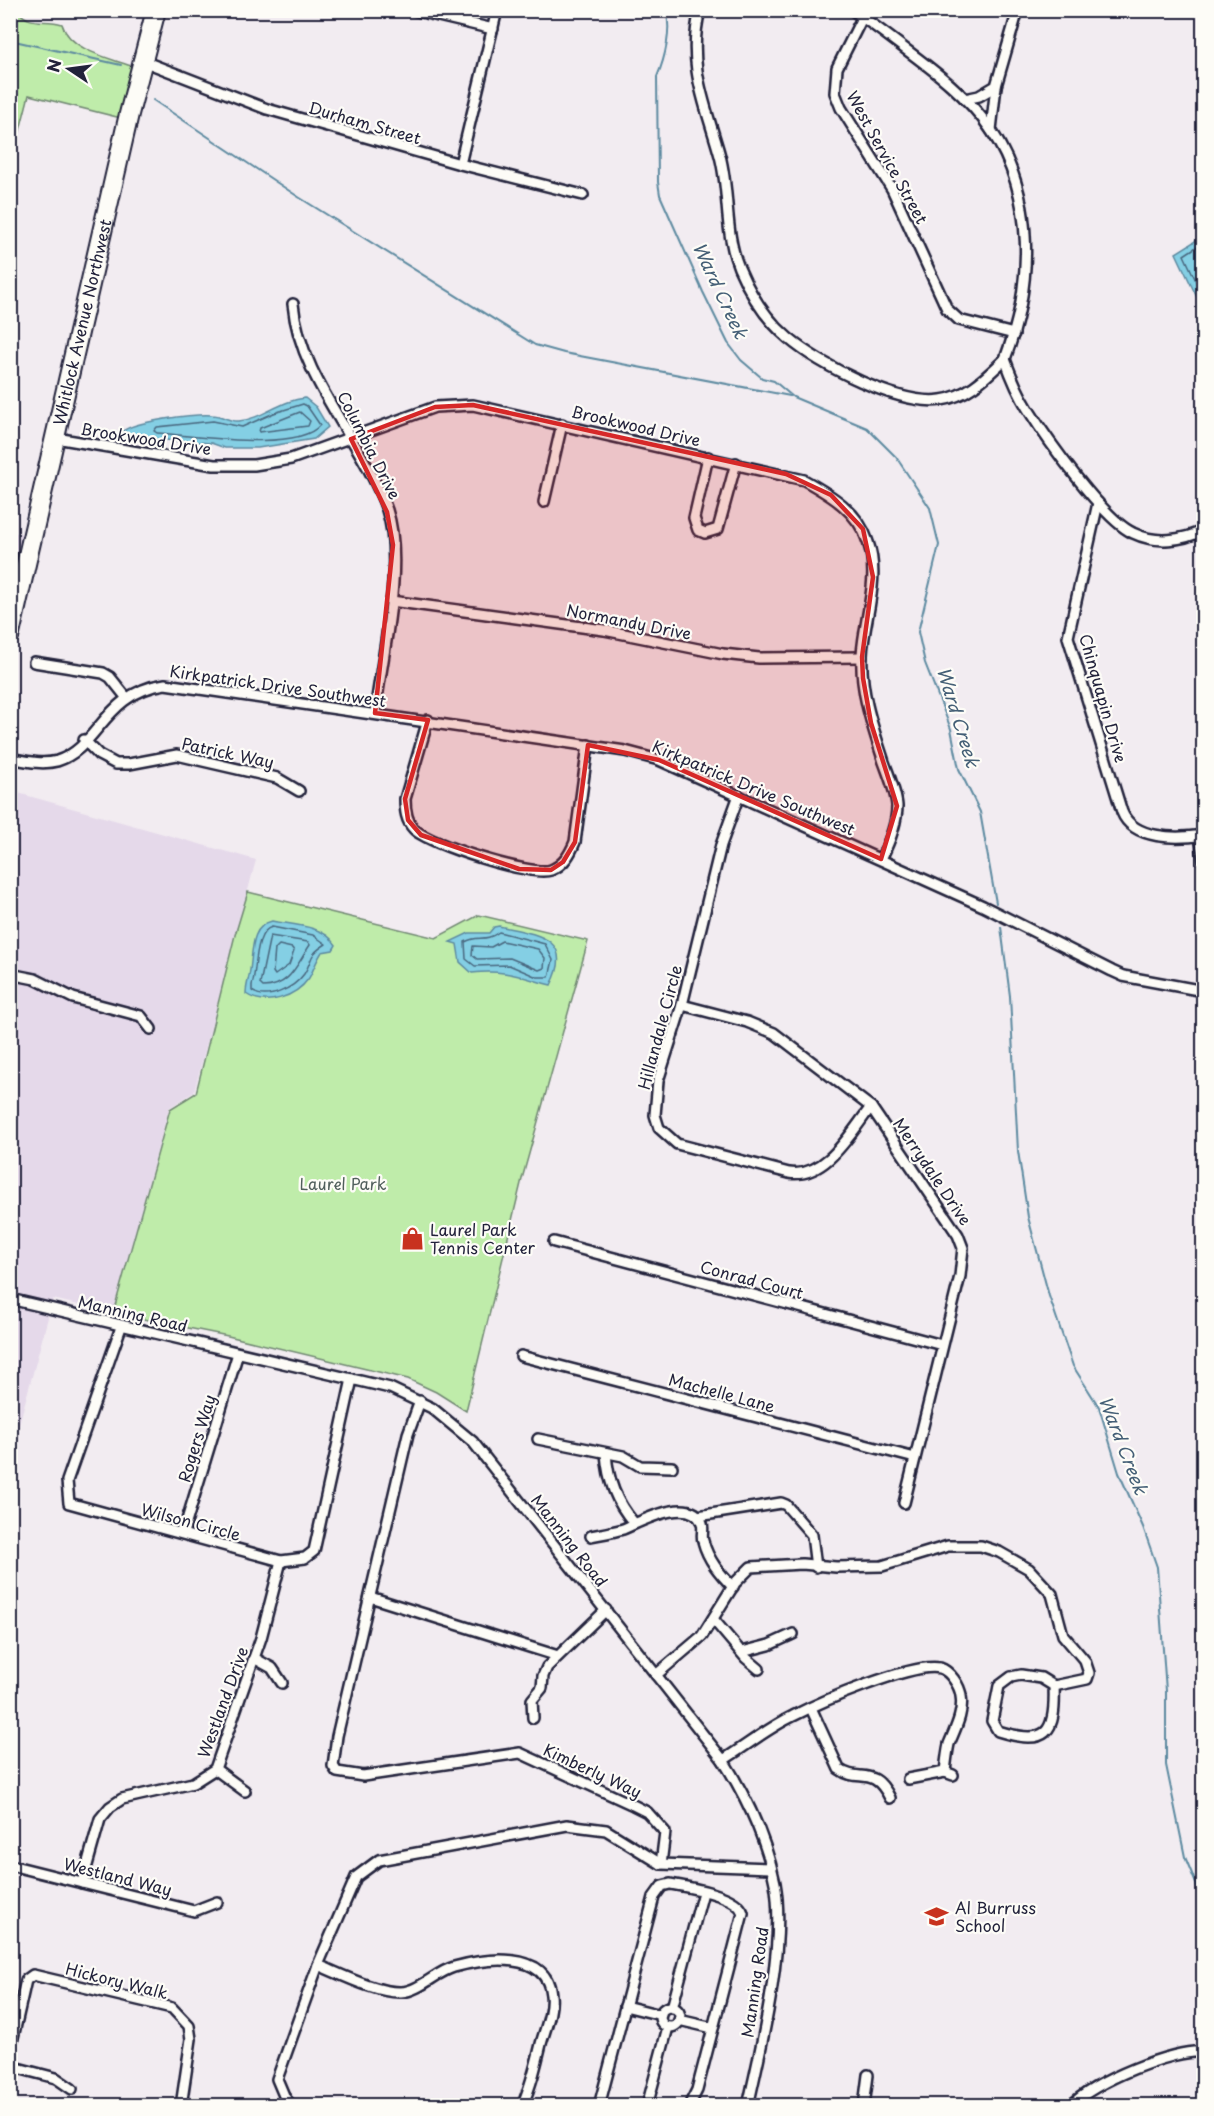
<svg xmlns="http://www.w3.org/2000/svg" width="1214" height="2116" font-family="'Playpen Sans',sans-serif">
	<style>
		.built { fill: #e5d9ea }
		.green { fill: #bfecaa; stroke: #708772; stroke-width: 1.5 }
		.water { fill: #84cfe4; stroke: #5d8aa0; stroke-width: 1.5 }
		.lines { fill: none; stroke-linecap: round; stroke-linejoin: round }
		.shore { stroke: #49677f; stroke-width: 1.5 }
		.stream { stroke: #5d8aa0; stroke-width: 2 }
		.street-casing { stroke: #22223b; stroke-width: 14 }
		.highway-casing { stroke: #22223b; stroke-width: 22 }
		.street { stroke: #fdfcf7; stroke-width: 9 }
		.highway { stroke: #fdfcf7; stroke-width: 18 }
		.marked { fill: #d62828; fill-opacity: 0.2; stroke: #d62828; stroke-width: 4.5; stroke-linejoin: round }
		.labels { text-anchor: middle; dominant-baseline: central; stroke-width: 4.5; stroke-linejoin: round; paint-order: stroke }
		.street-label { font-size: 16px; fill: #22223b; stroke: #fdfcf7 }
		.park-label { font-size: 16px; fill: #515f5c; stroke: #fdfcf7 }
		.poi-label { font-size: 16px; fill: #22223b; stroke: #fdfcf7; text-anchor: start }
		.water-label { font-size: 18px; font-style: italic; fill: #445f76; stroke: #fdfcf7 }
	</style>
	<rect width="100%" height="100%" fill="#f2ecf1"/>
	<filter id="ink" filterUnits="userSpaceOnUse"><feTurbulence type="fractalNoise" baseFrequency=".0167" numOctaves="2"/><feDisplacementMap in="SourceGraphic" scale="12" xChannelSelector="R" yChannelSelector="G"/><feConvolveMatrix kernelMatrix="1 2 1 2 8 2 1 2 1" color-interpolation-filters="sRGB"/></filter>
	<g filter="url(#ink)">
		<!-- built -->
		<g class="built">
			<path d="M11 532 43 537 11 667Z"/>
			<path d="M11 791 256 860 194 1092 169 1108 113 1313 53 1299 11 1454Z"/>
		</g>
		<!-- green -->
		<g class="green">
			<path d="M11 11H18C31 27 45 18 62 24 70 51 110 58 134 67L121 118 29 95 11 165Z"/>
			<path d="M248 892 436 938 479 915 588 941 522 1179 466 1411 436 1392 408 1379 228 1336 113 1313 170 1109 196 1093 235 935Z"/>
		</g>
		<!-- water -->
		<g class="water">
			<path d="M1203 236V310L1176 253Z"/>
			<path d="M305 398 316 407 328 427 314 439 258 448H225L211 443 149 439 122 432C133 421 195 414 212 415 222 415 230 422 239 421 262 419 281 400 305 398Z"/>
			<path d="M272 921C293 925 324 925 336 945L333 950 322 952C316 961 314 969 309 978 295 998 265 1007 246 994 246 985 249 979 250 970 253 952 250 926 272 921Z"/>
			<path d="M499 926C535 934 576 937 551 985 521 977 505 969 472 973L460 962 457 944 450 942 469 933H489L494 927Z"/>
		</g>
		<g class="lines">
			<!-- shore -->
			<g class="shore">
				<path d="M1204 242 1184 255 1204 298"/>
				<path d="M303 404 307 406 320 425C297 453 192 435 157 433L154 431 157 427 213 421 242 427 274 413Z"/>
				<path d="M300 412 310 421 308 426 259 432 260 428Z"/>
				<path d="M272 927 313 935 326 944C307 956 314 958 304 974 294 988 267 1002 252 991V985C257 971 254 931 272 927Z"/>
				<path d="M499 932 545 944 553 960 549 977H537L509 965 475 966 466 959 465 942C479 934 484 943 499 932Z"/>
				<path d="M270 936 308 942 310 945C297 964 290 987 263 987L260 984Z"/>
				<path d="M502 941 538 949 545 958 544 968 539 970 510 958 477 959 472 955 473 946 491 947Z"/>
				<path d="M279 945 292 948 294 951 289 965 275 975 273 972 275 949Z"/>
			</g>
			<!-- stream -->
			<g class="stream">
				<path d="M666 10C672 30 665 58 657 77L658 182 660 195 703 292 728 343 741 360 762 378 774 381 793 397 867 428 896 457 930 508 939 545 918 632 925 663 951 729 959 769 980 812 996 903"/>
				<path d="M10 40 121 65"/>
				<path d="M153 100 297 196 535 345 564 353 790 396"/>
				<path d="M1001 927 1010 996 1018 1151 1028 1217 1049 1296 1073 1366 1099 1407 1119 1473 1143 1527 1157 1567 1166 1691V1765L1185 1857 1204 1903"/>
			</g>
			<defs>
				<g id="street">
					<path d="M413 10 493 29"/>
					<path d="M700 10C686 65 706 105 720 156 730 193 724 232 739 268 750 294 767 320 788 338 820 365 899 406 941 400 968 396 986 377 1005 359"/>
					<path d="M852 10C870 22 887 35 904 48 936 72 968 96 991 130 1036 197 1033 285 1005 359 1011 376 1018 393 1028 409 1046 438 1104 520 1133 533 1156 544 1182 541 1204 530"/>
					<path d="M866 10 837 68 835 93 841 108 892 189 947 309 959 320 1014 334"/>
					<path d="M143 61 267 109 460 164 583 195"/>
					<path d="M965 99 979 96 996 86 1018 10"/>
					<path d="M991 130 996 86"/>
					<path d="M460 164 497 10"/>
					<path d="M293 304C300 380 362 439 387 510 405 563 382 656 375 713"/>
					<path d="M56 438 214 465H254L291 459 435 407 473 405 804 480C831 495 858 511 868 542 881 579 864 618 862 655 860 692 873 728 884 762 889 776 896 792 897 806 897 824 889 843 881 859"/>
					<path d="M708 457 694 518 698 530 705 533 718 529 736 463"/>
					<path d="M544 502 562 424"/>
					<path d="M1098 503 1068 637 1122 812C1133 840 1177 839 1204 835"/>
					<path d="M391 601 604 630 723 654 759 658 862 657"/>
					<path d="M34 662 103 673 110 677 126 697"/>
					<path d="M428 720 405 799C405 810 406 821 414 829 428 844 532 877 551 870 564 865 570 854 575 842L588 745"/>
					<path d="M84 740 99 755 116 764H129L177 755 277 778 299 791"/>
					<path d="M10 758C26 761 42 765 57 761 99 748 103 693 165 684L625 751 659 760 983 906 1112 971 1123 976 1204 991"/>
					<path d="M739 795 721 845 682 1005 658 1081 655 1115 659 1128 677 1144 789 1173C826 1179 851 1132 871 1107"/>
					<path d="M1200 836 1204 863"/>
					<path d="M10 974 35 979 73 998 141 1016 151 1029"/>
					<path d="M682 1005 747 1022 774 1033 871 1107 958 1235 963 1248 960 1276 904 1503"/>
					<path d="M1204 1183V1203"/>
					<path d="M554 1242 942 1345"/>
					<path d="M10 1299 390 1388 432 1408 473 1442 723 1760C747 1798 766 1838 775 1883 786 1944 762 2044 748 2106"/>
					<path d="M121 1327 67 1481 69 1503 281 1561 305 1558 314 1551 352 1379"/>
					<path d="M521 1356 915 1458"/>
					<path d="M420 1401 408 1434 337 1736 333 1766 337 1772 363 1776 520 1753 633 1805 647 1812 665 1832 661 1864"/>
					<path d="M538 1439 623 1456 640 1466 672 1467"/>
					<path d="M606 1453C608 1481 616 1502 634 1523"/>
					<path d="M698 1516 781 1503 786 1505 812 1535 816 1567"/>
					<path d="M183 1533 238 1353"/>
					<path d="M591 1536C601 1534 613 1532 623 1529 640 1522 691 1494 702 1523 704 1529 701 1536 703 1541 708 1560 720 1574 733 1587"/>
					<path d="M370 1597 558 1656"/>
					<path d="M713 1619 746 1658 759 1669"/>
					<path d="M742 1652 769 1645 793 1634"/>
					<path d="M254 1658 272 1668 282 1683"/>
					<path d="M656 1675 702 1636 735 1583 751 1567 802 1564 836 1567 882 1566 948 1546H981L999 1552 1029 1569 1052 1594 1063 1635 1085 1661 1089 1673 1087 1679 1054 1686"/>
					<path d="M1021 1675 1041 1678 1054 1686C1056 1734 1047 1746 998 1731L992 1721 999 1686 1011 1677Z"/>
					<path d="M811 1708 839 1769C859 1784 873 1764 890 1798"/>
					<path d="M533 1718 532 1700 542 1688 543 1676 547 1667 606 1610"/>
					<path d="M723 1760C746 1746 768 1728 793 1716 820 1702 913 1662 940 1668 950 1671 960 1686 961 1696 964 1713 955 1729 949 1744 947 1753 946 1763 945 1772L953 1775"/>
					<path d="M215 1769 245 1791"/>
					<path d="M908 1779 945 1772"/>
					<path d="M10 1865 194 1911 217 1902"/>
					<path d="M82 1883 100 1819 110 1807 122 1799 193 1783 215 1769 261 1638 281 1561"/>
					<path d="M318 1965 356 1877 379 1860 567 1825 606 1830 661 1864 771 1868"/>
					<path d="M625 2006 661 2015"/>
					<circle cx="670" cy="2017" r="10"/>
					<path d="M672 2008 703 1892"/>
					<path d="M679 2020 713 2028"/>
					<path d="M10 2051 26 1980 33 1975 172 2008 189 2026 191 2039 181 2106"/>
					<path d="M10 2066 56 2078 72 2089"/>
					<path d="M292 2106 285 2098 277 2079 318 1965C340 1974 377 1993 401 1992 420 1991 436 1972 454 1967 484 1959 547 1949 551 1995 553 2011 545 2029 541 2044 536 2065 531 2086 522 2106"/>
					<path d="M599 2106 654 1897 662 1886 670 1884C688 1887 738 1895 743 1913L697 2090 689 2106"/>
					<path d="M647 2106 668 2027"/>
					<path d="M864 2106 868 2075"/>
					<path d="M1071 2106C1090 2083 1175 2048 1204 2052"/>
				</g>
				<g id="highway">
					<path id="s1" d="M10 634 129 114 156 10"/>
				</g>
			</defs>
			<!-- street casing -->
			<use href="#street" class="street-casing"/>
			<!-- highway casing -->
			<use href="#highway" class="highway-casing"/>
			<!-- street -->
			<use href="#street" class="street"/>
			<!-- highway -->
			<use href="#highway" class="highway"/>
		</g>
	</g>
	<!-- marked area -->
	<path class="marked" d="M473 405 786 474 831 495 863 529 873 577 862 657 863 678 871 723 897 806 881 859 659 760 588 745 575 842 563 862 551 870 519 869 421 835 408 820 405 799 428 720 375 713 393 545 387 512 351 439 435 407Z"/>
	<!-- icons -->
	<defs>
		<symbol id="shop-bare" viewBox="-9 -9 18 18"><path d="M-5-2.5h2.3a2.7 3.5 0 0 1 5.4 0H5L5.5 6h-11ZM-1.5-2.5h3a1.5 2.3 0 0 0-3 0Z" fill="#c8321e" stroke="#fdfcf7" stroke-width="2.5" paint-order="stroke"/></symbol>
		<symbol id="school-bare" viewBox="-9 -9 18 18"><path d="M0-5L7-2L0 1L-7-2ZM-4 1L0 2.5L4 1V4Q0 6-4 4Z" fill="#c8321e" stroke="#fdfcf7" stroke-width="2.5" paint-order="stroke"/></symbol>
	</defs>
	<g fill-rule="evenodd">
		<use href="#shop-bare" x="396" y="1222" width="33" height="33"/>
		<use href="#school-bare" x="920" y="1900" width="33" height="33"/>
	</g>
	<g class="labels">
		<!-- street labels -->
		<g class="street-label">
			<text transform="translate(365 122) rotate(16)">Durham Street</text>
			<text transform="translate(888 157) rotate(61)">West Service Street</text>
			<text stroke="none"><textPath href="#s1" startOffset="320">Whitlock Avenue Northwest</textPath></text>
			<text transform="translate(636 425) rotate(13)">Brookwood Drive</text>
			<text transform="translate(146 438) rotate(9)">Brookwood Drive</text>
			<text transform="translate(370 445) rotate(63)">Columbia Drive</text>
			<text transform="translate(629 621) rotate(11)">Normandy Drive</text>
			<text transform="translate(278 685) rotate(8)">Kirkpatrick Drive Southwest</text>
			<text transform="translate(1104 698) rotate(74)">Chinquapin Drive</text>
			<text transform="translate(228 752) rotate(12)">Patrick Way</text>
			<text transform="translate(754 787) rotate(23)">Kirkpatrick Drive Southwest</text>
			<text transform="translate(659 1027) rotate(-75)">Hillandale Circle</text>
			<text transform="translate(933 1171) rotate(56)">Merrydale Drive</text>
			<text transform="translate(752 1279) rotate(15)">Conrad Court</text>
			<text transform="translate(133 1313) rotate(13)">Manning Road</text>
			<text transform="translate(722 1392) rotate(15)">Machelle Lane</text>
			<text transform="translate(196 1438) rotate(-73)">Rogers Way</text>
			<text transform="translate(191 1521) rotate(15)">Wilson Circle</text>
			<text transform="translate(570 1540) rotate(52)">Manning Road</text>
			<text transform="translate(222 1702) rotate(-70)">Westland Drive</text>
			<text transform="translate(593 1770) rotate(25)">Kimberly Way</text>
			<text transform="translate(118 1876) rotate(14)">Westland Way</text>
			<text transform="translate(117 1980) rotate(14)">Hickory Walk</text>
			<text transform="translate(754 1982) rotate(-82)">Manning Road</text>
		</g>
		<!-- park labels -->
		<g class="park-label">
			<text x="343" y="1183">Laurel Park</text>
		</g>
		<!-- poi labels -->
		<g class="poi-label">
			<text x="430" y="1229">Laurel Park<tspan x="430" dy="18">Tennis Center</tspan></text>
			<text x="955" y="1907">Al Burruss<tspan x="955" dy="18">School</tspan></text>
		</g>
		<!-- water labels -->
		<g class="water-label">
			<text transform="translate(721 290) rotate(65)">Ward Creek</text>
			<text transform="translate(959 717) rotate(73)">Ward Creek</text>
			<text transform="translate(1124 1445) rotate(69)">Ward Creek</text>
		</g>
	</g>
	<!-- margin -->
	<rect width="1214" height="2116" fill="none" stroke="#fdfcf7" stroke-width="36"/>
	<rect x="18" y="18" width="1178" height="2080" fill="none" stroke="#22223b" stroke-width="2" filter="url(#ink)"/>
	<!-- north arrow -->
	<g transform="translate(69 69) rotate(283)" stroke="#fdfcf7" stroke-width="4.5" paint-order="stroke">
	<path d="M0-4.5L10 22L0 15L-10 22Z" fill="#22223b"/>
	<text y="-9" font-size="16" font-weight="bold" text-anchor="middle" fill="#22223b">N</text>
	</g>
</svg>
